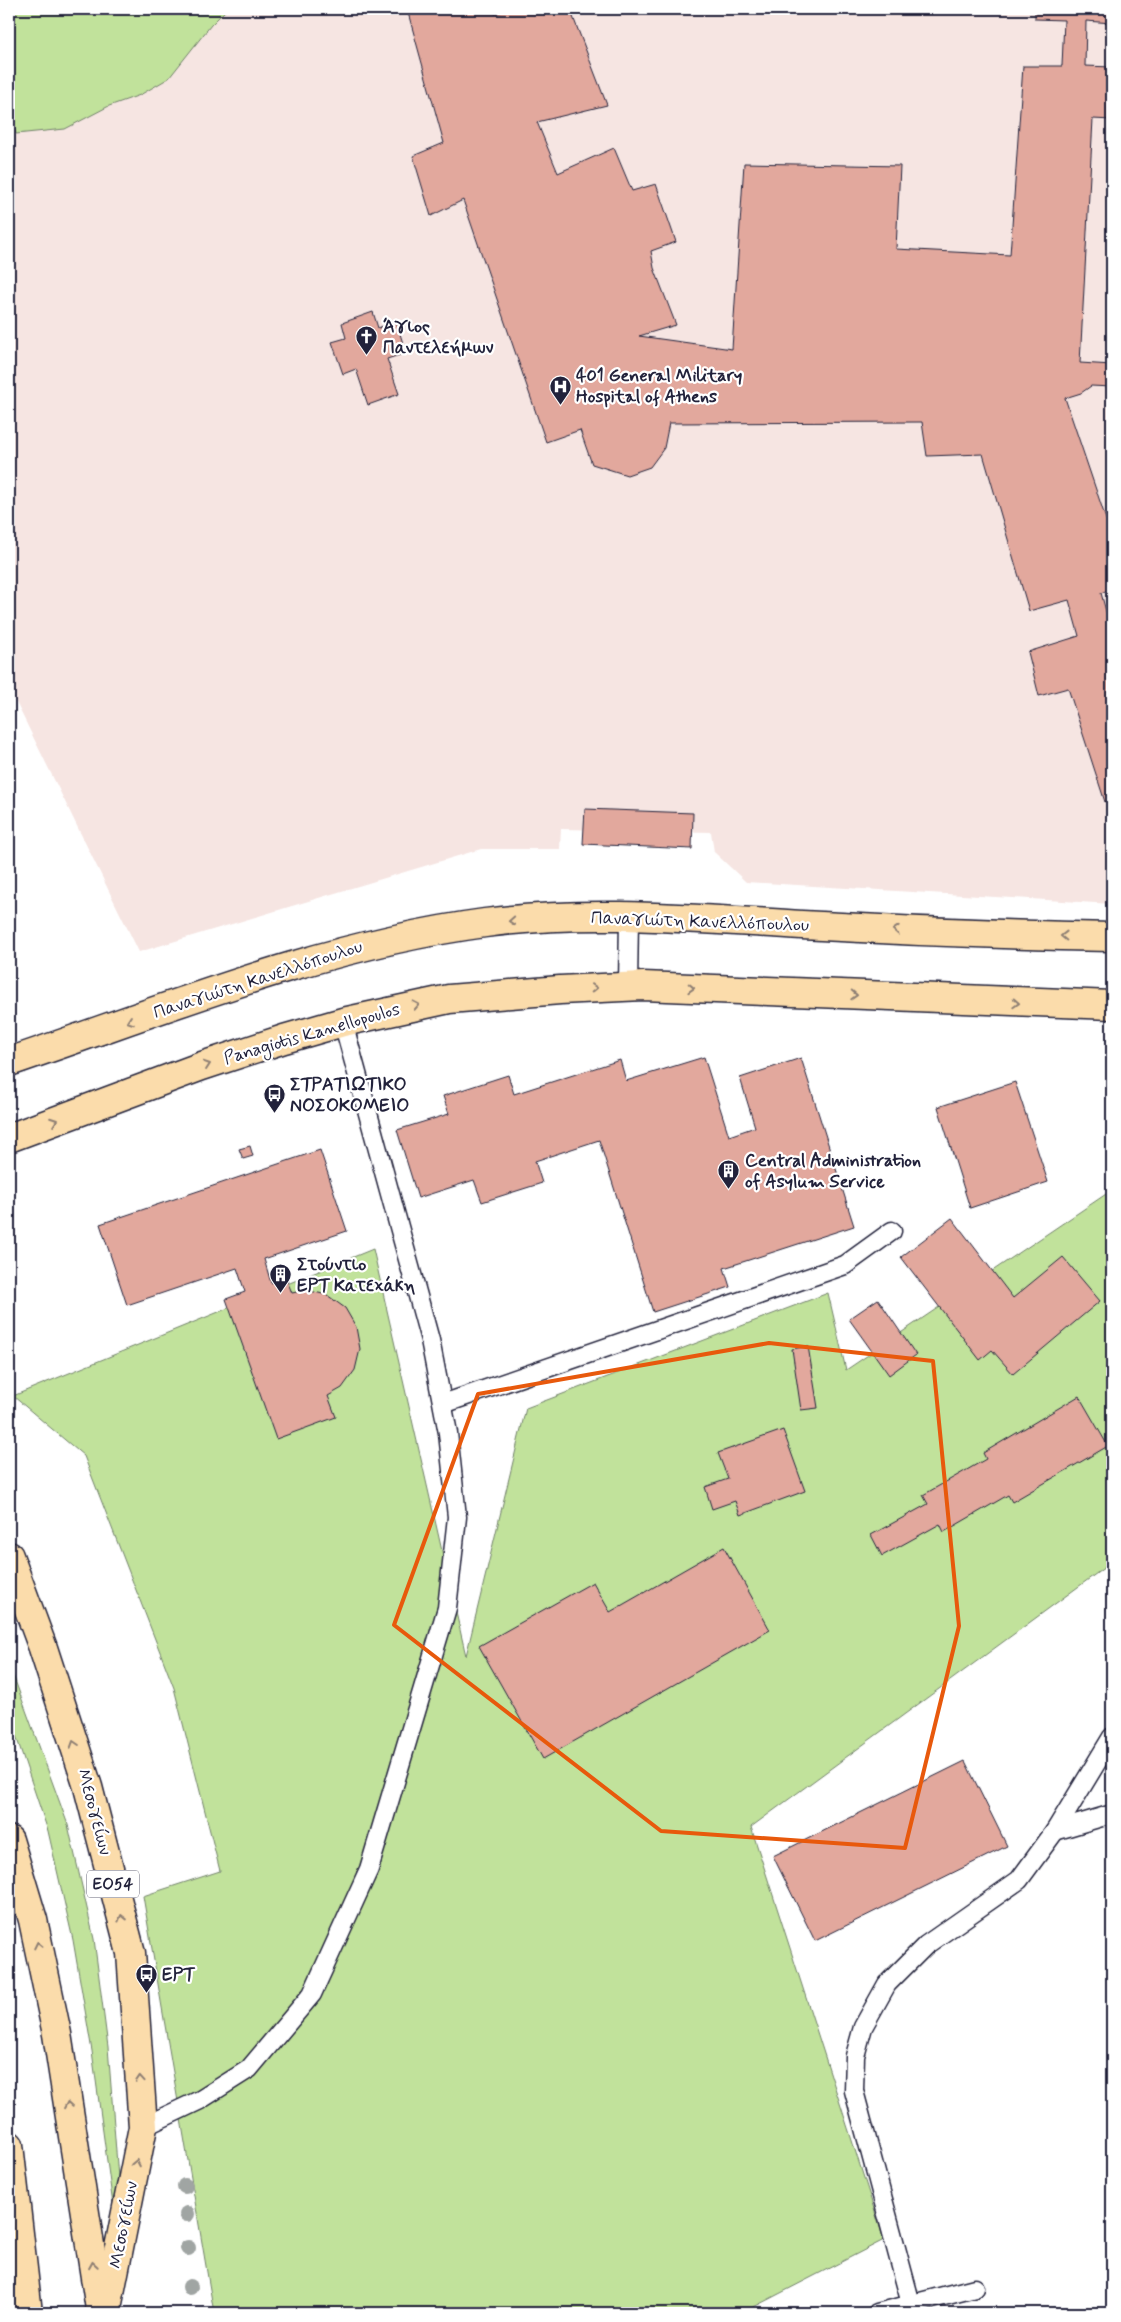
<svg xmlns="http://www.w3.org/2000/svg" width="1121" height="2322" font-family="Mynerve,sans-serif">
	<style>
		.built { fill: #f6e5e2 }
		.green { fill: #c1e29b; stroke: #72826b }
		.building { fill: #e2a89d; stroke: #22223b }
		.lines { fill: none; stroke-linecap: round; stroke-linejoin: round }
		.lane-casing { stroke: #22223b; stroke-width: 21 }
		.primary-casing { stroke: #22223b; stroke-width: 31 }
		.lane { stroke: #fff; stroke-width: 18 }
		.primary { stroke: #fbdcab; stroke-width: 28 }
		.tree { fill: #a0a5a3 }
		.oneway { stroke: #8e7f73 }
		.marked { fill: none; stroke: #e8590c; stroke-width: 4; stroke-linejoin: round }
		.labels { text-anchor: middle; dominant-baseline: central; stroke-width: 4.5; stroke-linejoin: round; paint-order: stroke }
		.shield { fill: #fff; stroke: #646476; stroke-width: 1 }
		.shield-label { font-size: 16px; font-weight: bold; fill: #22223b }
		.poi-label { font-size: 18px; font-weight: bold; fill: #22223b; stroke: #fff; text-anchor: start }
		.street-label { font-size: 18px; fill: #22223b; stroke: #fff }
	</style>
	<rect width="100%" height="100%" fill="#fff"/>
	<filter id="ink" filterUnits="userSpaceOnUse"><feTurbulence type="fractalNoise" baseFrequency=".02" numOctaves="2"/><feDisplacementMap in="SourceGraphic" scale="10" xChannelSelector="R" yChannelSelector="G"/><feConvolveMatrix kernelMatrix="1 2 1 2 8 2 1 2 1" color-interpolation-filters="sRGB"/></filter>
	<g filter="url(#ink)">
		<!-- built -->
		<path class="built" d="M9 9H1112V904L746 882 714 852 711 832 561 829 560 849H481L139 952 9 688Z"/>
		<!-- green -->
		<g class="green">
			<path d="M9 9H227L211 25 169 78 140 95 109 106 65 129 16 134 9 114Z"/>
			<path d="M1112 1190V1562L751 1827 884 2240 742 2313H214L143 1896 220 1871 174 1688 84 1456 13 1396 373 1249 466 1656 526 1408 828 1293 846 1370Z"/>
			<path d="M9 1664 68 1825 94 1939 108 2047 120 2204 113 2205 92 2051 73 1940 48 1831 9 1715Z"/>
		</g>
		<!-- building -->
		<g class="building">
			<path d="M407 9H494L495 14 509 9H570L607 105 537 122 558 173 614 148 632 191 656 184 676 242 651 251 654 268 676 325 639 336 732 349 744 163 900 166 896 249 1010 255 1023 66H1062L1064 20 1035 19V9H1112V23L1086 21 1085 66 1112 67V120L1093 119 1080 363 1112 365V387L1091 386 1081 393 1065 398 1112 537V588L1101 593 1112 633V800L1105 802 1068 688 1039 696 1028 652 1079 636 1069 600 1029 611 983 454 927 456 922 422 669 423 664 448 650 467 627 475 592 464 580 430 546 442 463 200 431 216 413 156 444 143Z"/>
			<path d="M373 312 378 328 396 321 406 353 387 359 399 394 368 405 356 369 343 374 332 342 346 338 342 323Z"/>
			<path d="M585 809 693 813 692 849 583 844Z"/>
			<path d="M704 1057 729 1136 755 1127 740 1078 801 1058 854 1226 724 1268 730 1287 653 1312 599 1140 535 1161 542 1183 482 1202 474 1180 418 1198 397 1130 449 1114 443 1096 508 1075 514 1094 620 1060 626 1081Z"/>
			<path d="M1015 1082 1048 1182 970 1208 938 1107Z"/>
			<path d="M250 1146 253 1156 243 1159 239 1149Z"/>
			<path d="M320 1150 347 1231 264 1259 271 1283 286 1278 292 1293 306 1290 327 1295 345 1308 356 1327 360 1349 355 1370 342 1388 328 1396 336 1417 276 1439 226 1299 245 1292 237 1268 127 1305 100 1224Z"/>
			<path d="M952 1218 1013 1298 1063 1257 1100 1301 1013 1374 992 1350 980 1360 901 1257Z"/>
			<path d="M878 1299 916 1355 889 1375 849 1319Z"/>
			<path d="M808 1346 818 1408 801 1410 792 1349Z"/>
			<path d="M1079 1396 1108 1446 1012 1502 1008 1495 944 1532 940 1524 882 1556 871 1535 928 1504 923 1495 986 1459 983 1453Z"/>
			<path d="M783 1430 805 1491 740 1515 735 1501 712 1509 705 1487 728 1479 718 1453Z"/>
			<path d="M724 1547 770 1630 543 1759 479 1646 593 1582 610 1612Z"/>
			<path d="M965 1761 1007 1846 815 1941 773 1856Z"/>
		</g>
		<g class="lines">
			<defs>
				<g id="lane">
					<path d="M628 987 629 917"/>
					<path d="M443 1404 845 1265 892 1231"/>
					<path d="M1055 1831 1112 1814"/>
					<path d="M143 2127 200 2100 249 2069 312 1994 369 1869 447 1608 457 1517 448 1433 430 1340 343 1022"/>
					<path d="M911 2304 854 2091 855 2056 863 2027 887 1984 926 1945 1019 1880 1055 1831 1112 1737"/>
					<path d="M877 2313 975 2288"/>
				</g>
				<g id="primary">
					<path d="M9 1062C165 1009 321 945 485 923 590 909 697 919 802 925 905 931 1009 935 1112 937"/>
					<path d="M9 1138 202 1066 284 1039 343 1022 449 999 560 990 643 986 1112 1005"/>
					<path d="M9 1556 43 1648 88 1787 131 1953 143 2127 106 2313"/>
					<path d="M9 1840 33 1920 57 2034 100 2309"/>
					<path d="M9 2145 28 2313"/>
				</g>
			</defs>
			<!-- lane casing -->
			<use href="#lane" class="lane-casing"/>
			<!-- primary casing -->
			<use href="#primary" class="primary-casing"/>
			<!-- lane -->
			<use href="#lane" class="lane"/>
			<!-- primary -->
			<use href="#primary" class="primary"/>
		</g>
		<!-- trees -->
		<g class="tree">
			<circle cx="185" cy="2186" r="8"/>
			<circle cx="187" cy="2214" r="8"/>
			<circle cx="188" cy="2248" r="8"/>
			<circle cx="190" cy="2287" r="8"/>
		</g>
		<!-- one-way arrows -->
		<defs><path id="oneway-chevron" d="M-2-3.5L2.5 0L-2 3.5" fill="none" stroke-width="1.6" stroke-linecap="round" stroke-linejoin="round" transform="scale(1.25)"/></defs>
		<g class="oneway">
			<use href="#oneway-chevron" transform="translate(512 921) rotate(176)"/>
			<use href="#oneway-chevron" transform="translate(896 930) rotate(-177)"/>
			<use href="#oneway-chevron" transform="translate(1064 936) rotate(-179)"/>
			<use href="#oneway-chevron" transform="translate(594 988) rotate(-2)"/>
			<use href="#oneway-chevron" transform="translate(691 988) rotate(2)"/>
			<use href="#oneway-chevron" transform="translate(854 995) rotate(3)"/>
			<use href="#oneway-chevron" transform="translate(1016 1003) rotate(3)"/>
			<use href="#oneway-chevron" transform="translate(416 1005) rotate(-11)"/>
			<use href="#oneway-chevron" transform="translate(130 1021) rotate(161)"/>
			<use href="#oneway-chevron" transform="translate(207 1065) rotate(-19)"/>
			<use href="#oneway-chevron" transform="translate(54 1121) rotate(-20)"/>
			<use href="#oneway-chevron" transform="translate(74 1744) rotate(-108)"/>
			<use href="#oneway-chevron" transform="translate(122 1918) rotate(-104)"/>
			<use href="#oneway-chevron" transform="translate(38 1945) rotate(-102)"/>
			<use href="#oneway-chevron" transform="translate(140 2079) rotate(-94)"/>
			<use href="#oneway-chevron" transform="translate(68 2105) rotate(-99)"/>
			<use href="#oneway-chevron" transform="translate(136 2163) rotate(-79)"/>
			<use href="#oneway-chevron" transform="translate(93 2265) rotate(-99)"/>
		</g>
	</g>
	<!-- marked area -->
	<path class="marked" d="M769 1343 933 1361 959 1626 905 1848 661 1831 394 1625 478 1394Z"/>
	<!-- icons -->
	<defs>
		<symbol id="church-pin" viewBox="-11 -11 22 30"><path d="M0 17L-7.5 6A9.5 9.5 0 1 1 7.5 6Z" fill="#22223b" stroke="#fff"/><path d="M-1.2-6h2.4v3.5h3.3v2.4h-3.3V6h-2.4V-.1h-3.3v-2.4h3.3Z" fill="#fff"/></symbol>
		<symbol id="hospital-pin" viewBox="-11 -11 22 30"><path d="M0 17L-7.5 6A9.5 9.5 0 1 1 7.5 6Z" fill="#22223b" stroke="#fff"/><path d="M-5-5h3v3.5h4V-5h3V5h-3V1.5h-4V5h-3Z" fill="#fff"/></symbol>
		<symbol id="bus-pin" viewBox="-11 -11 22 30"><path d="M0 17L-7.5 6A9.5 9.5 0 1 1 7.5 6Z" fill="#22223b" stroke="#fff"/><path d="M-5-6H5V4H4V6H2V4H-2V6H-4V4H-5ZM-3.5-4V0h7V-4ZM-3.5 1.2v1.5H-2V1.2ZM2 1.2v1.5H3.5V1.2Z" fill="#fff"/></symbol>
		<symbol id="building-pin" viewBox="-11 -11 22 30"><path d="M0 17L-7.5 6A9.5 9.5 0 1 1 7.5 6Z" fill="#22223b" stroke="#fff"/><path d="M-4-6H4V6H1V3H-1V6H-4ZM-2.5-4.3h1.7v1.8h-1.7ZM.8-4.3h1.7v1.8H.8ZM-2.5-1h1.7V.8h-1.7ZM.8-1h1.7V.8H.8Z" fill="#fff"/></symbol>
	</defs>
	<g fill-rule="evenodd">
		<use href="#church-pin" x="354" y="324" width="25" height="34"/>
		<use href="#hospital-pin" x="548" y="374" width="25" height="34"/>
		<use href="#bus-pin" x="262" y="1082" width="25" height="34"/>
		<use href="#building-pin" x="716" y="1158" width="25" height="34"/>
		<use href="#building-pin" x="268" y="1262" width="25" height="34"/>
		<use href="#bus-pin" x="134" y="1962" width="25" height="34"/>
	</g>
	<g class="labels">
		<!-- shield labels -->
		<rect class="shield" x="87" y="1870.5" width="52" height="27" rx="4"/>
		<g class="shield-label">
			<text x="113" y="1884">ΕΟ54</text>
		</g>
		<!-- poi labels -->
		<g class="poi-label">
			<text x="383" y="327">Άγιος<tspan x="383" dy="21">Παντελεήμων</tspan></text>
			<text x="576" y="376">401 General Military<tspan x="576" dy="21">Hospital of Athens</tspan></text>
			<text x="290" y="1085">ΣΤΡΑΤΙΩΤΙΚΟ<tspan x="290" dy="21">ΝΟΣΟΚΟΜΕΙΟ</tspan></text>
			<text x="745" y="1161">Central Administration<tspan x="745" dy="21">of Asylum Service</tspan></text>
			<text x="297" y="1265">Στούντιο<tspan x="297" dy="21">ΕΡΤ Κατεχάκη</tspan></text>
			<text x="162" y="1975">ΕΡΤ</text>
		</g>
		<!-- street labels -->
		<g class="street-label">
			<text transform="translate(700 922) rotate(2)">Παναγιώτη Κανελλόπουλου</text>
			<text transform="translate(258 980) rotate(-18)">Παναγιώτη Κανελλόπουλου</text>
			<text transform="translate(312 1034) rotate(-16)">Panagiotis Kanellopoulos</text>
			<text transform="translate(94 1812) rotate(75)">Μεσογείων</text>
			<text transform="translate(124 2225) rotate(-79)">Μεσογείων</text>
		</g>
	</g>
	<!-- margin -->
	<rect width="1121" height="2322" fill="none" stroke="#fff" stroke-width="30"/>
	<rect x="15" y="15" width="1091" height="2292" fill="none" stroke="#22223b" stroke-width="2" filter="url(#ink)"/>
</svg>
